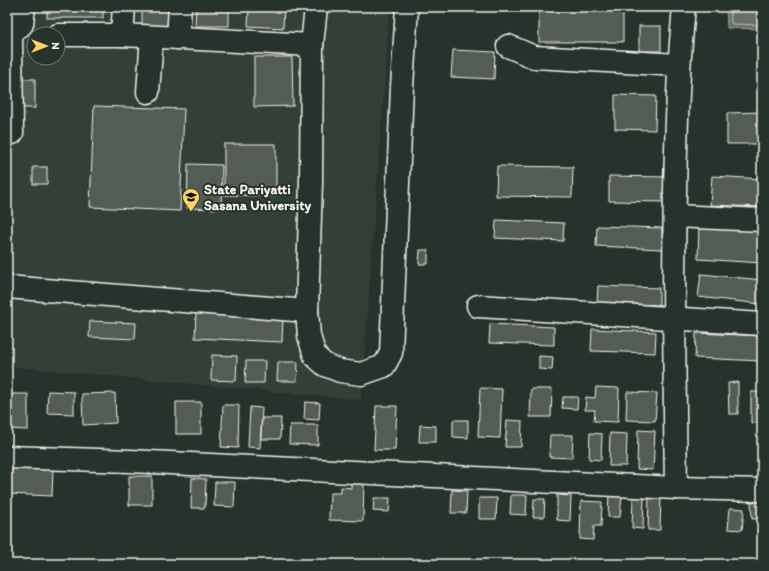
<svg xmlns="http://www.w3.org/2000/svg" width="769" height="571" font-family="Itim,sans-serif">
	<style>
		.built { fill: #333f39; fill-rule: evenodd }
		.water { fill: #676f68; stroke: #9fa39b }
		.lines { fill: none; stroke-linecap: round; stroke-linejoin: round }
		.shore { stroke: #bcbdb5; stroke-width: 1 }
		.building { fill: #525c55; stroke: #f4f1e8 }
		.minor-casing { stroke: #f4f1e8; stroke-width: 25 }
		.minor { stroke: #26332d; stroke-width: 22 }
		.labels { text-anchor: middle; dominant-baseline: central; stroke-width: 4; stroke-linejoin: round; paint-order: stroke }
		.poi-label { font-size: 14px; font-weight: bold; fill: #f4f1e8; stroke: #26332d; text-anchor: start }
	</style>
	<rect width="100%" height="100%" fill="#26332d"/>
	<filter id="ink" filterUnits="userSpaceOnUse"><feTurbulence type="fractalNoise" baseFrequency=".025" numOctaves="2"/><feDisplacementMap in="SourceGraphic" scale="8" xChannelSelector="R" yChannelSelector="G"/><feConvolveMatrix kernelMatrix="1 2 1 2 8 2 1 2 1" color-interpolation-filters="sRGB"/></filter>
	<g filter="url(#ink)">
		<!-- built -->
		<path class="built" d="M7 7H390L361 400 7 366ZM34 34H58V58H34Z"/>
		<!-- water -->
		<path class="water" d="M726 7H762V29L727 28Z"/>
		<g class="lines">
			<!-- shore -->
			<path class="shore" d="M730 7 731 23 732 24 762 25"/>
		</g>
		<!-- building -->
		<g class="building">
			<rect x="47" y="7" width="56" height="11"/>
			<path d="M142 7H172L171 27 142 26Z"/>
			<path d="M196 7H229V26H195Z"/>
			<path d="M249 7H284L283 28 248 26Z"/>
			<rect x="539" y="9" width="84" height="33"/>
			<rect x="639" y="26" width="22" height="25"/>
			<path d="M453 50 495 52 494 79 451 77Z"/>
			<path d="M254 57H292L293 106 254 107Z"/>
			<rect x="21" y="79" width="14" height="29"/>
			<path d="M615 95 656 96 655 130 615 129Z"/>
			<path d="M94 106 184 109 180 211 90 207Z"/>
			<path d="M762 112V144H727V113Z"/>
			<path d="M224 144H276V196L224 195Z"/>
			<path d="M188 164 222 165 221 209 187 208Z"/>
			<path d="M497 166 573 167 572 197 496 196Z"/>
			<rect x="33" y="167" width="14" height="17"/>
			<path d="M609 176 668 177 667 202 609 201Z"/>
			<path d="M712 176 762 179V207L710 205Z"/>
			<path d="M496 220 564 223 563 241 495 238Z"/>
			<path d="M597 226 662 228V249L596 246Z"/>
			<path d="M699 226 762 229V263L698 259Z"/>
			<path d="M420 250H428V264H419Z"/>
			<path d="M701 274 762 280V304L698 297Z"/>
			<path d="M598 286 659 288V305L597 303Z"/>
			<path d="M196 312 283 315 282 342 195 338Z"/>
			<path d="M90 321 136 323 135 339 89 337Z"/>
			<path d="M490 324 554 327V345L489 343Z"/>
			<path d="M592 329 656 332 655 353 591 351Z"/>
			<path d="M696 333 762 336V361L695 358Z"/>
			<path d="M212 355 237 356 236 381 211 380Z"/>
			<path d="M539 356 553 357 552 370 539 369Z"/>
			<path d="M246 361H265L264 383H245Z"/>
			<path d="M278 362H298L297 381H277Z"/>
			<path d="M738 382V414H729L728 383Z"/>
			<path d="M596 387 619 388 618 422 594 421 595 410H585L586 397 595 398Z"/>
			<path d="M480 388 502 389 500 438 478 437Z"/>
			<path d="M531 389H552L551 417H530Z"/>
			<path d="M48 391 74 392V414L47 413Z"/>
			<path d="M627 392 657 393 655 421 626 420Z"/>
			<rect x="751" y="392" width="11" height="31"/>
			<path d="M115 393 116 423 83 425 82 394Z"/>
			<path d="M7 394H28V430L7 429Z"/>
			<path d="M563 397H578L577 409 562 408Z"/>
			<rect x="176" y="402" width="25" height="32"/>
			<path d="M305 402 320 403 319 420 304 419Z"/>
			<path d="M223 405H239L238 448 221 447Z"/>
			<path d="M376 406H397L395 450H374Z"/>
			<path d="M250 407 262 408 260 448 248 447Z"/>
			<path d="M262 418H281L280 439H261Z"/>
			<path d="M453 420H468V438L453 437Z"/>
			<path d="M507 420 522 421 521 447H505Z"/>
			<path d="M290 425H318V445L289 444Z"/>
			<path d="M420 425 436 426V442H419Z"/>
			<path d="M638 430 655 431 653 470 637 469Z"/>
			<path d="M590 433 602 434 601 460 589 459Z"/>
			<path d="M610 433 627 434 626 466H609Z"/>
			<path d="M550 435H573L572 458 549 457Z"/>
			<path d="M7 467 53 469 52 496 7 494Z"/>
			<rect x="129" y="476" width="23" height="29"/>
			<path d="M192 478 206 479 205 508H191Z"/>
			<path d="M351 481H364L363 521 329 520 330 493H341V487L351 488Z"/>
			<path d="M215 482H235L234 507 214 506Z"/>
			<path d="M452 490 467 491 466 513H451Z"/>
			<path d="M609 493 622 494 620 517H608Z"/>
			<path d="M649 493H661L660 530H648Z"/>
			<path d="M511 495H527L526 515 510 514Z"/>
			<path d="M557 495 571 496 570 521 557 520Z"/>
			<path d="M633 497 644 498 643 529 632 528Z"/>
			<path d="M374 498H390L389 512 373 511Z"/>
			<path d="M479 498H497L496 519H479Z"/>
			<path d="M534 499H545L544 517H533Z"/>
			<path d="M762 499V518L752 519 751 500Z"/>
			<path d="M581 501 602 502 601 526H594L593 540 580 539Z"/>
			<path d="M730 508 744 509 742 530 728 529Z"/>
		</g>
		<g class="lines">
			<defs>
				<g id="minor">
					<path d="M316 7 312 45 311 182 307 311 309 336 315 356 325 365 340 371 361 374 384 366 391 353 402 87 407 7"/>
					<path d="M58 35H122L312 45"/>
					<path d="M122 35 124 7"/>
					<path d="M178 38 180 7"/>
					<path d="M508 46 534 57 679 65"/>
					<path d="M148 92 152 37"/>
					<path d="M12 133 11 34 22 24 24 7"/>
					<path d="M675 216 762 220"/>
					<path d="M7 287 307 311"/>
					<path d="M478 306 762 324"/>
					<path d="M7 457 130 461 676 488 762 490"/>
					<path d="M676 488C674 349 672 211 679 73 680 51 682 29 684 7"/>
				</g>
			</defs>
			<!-- minor casing -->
			<use href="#minor" class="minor-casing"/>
			<!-- minor -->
			<use href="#minor" class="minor"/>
		</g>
	</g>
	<!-- icons -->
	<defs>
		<symbol id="university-pin" viewBox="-11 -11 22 30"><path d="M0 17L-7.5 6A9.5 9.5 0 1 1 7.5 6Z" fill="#ffd166" stroke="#26332d"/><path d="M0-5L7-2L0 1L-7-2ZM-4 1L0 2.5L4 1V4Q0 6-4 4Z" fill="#111"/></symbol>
	</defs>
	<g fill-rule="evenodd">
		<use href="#university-pin" x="181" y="187" width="20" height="27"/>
	</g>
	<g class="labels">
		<!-- poi labels -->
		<g class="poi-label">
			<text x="204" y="189">State Pariyatti<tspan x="204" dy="16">Sasana University</tspan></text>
		</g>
	</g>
	<!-- margin -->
	<rect width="769" height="571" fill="none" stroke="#26332d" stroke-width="24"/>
	<rect x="12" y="12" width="745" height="547" fill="none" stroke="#f4f1e8" stroke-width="1.5" filter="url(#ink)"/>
	<!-- north arrow -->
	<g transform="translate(46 46) rotate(90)"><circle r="19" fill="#26332d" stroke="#787f78"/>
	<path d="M0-3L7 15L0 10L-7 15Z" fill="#ffd166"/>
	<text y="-6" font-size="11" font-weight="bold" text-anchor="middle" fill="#f4f1e8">N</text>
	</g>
</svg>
